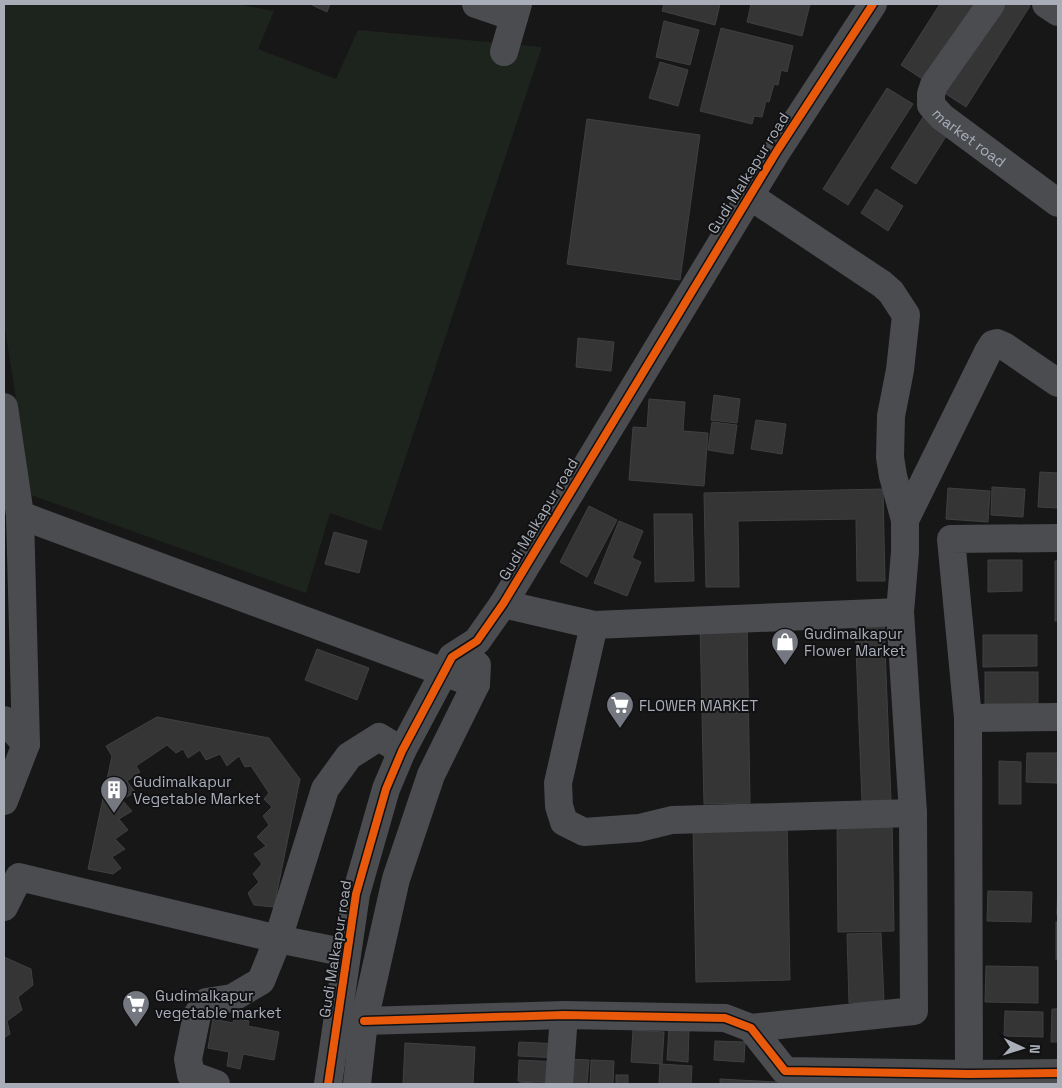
<svg xmlns="http://www.w3.org/2000/svg" width="1062" height="1088" font-family="'Space Grotesk',sans-serif">
	<style>
		.green { fill: #1d241e }
		.building { fill: #353536; stroke: #3f4043 }
		.lines { fill: none; stroke-linecap: round; stroke-linejoin: round }
		.minor { stroke: #4b4c50; stroke-width: 28 }
		.cycleway-casing { stroke: #111113; stroke-width: 11 }
		.cycleway { stroke: #e8590c; stroke-width: 8 }
		.labels { text-anchor: middle; dominant-baseline: central; stroke-width: 4; stroke-linejoin: round; paint-order: stroke }
		.street-label { font-size: 15px; fill: #a8adb8; stroke: #111113 }
		.poi-label { font-size: 15px; fill: #a8adb8; stroke: #111113; text-anchor: start }
	</style>
	<rect width="100%" height="100%" fill="#171717"/>
	<!-- green -->
	<path class="green" d="M4 4H236L274 11 258 49 336 79 358 30 542 47 381 531 330 513 306 593 31 495 4 322Z"/>
	<!-- building -->
	<g class="building">
		<path d="M310 4H330L327 12Z"/>
		<path d="M664 4H720L715 25 662 11Z"/>
		<path d="M751 4H810L802 36 747 22Z"/>
		<path d="M940 4H977L927 82 901 65Z"/>
		<path d="M995 4H1026L1030 6 966 107 940 90Z"/>
		<path d="M664 21 699 30 690 65 656 57Z"/>
		<path d="M721 28 793 46 787 72 781 70 778 85 774 84 769 102 766 101 762 117 754 116 752 124 700 111Z"/>
		<path d="M660 62 688 70 678 106 649 98Z"/>
		<path d="M887 88 913 104 848 205 823 189Z"/>
		<path d="M925 114 950 130 916 184 891 168Z"/>
		<path d="M587 119 700 135 680 280 567 264Z"/>
		<path d="M876 189 903 206 888 231 861 213Z"/>
		<path d="M578 338 614 342 611 371 576 367Z"/>
		<path d="M714 395 740 399 737 423 711 420Z"/>
		<path d="M649 399 685 402 683 431 708 433 704 486 629 480 633 427 647 428Z"/>
		<path d="M756 420 786 424 782 454 751 449Z"/>
		<path d="M712 422 737 425 733 454 708 450Z"/>
		<path d="M1040 472 1058 473V508L1038 507Z"/>
		<path d="M992 487 1025 489 1023 517 991 515Z"/>
		<path d="M948 488 990 491 988 522 946 519Z"/>
		<path d="M883 489 885 581H857L856 519 738 521 739 587H706L704 493Z"/>
		<path d="M589 506 617 520 587 577 560 562Z"/>
		<path d="M654 514H692L694 581 655 582Z"/>
		<path d="M619 521 643 531 632 558 641 562 627 596 594 583Z"/>
		<path d="M334 532 367 541 359 573 325 564Z"/>
		<path d="M988 560H1022V591L988 592Z"/>
		<rect x="1055" y="561" width="3" height="60"/>
		<path d="M747 621 750 803 704 804 700 622Z"/>
		<path d="M884 621 891 801 862 802 855 622Z"/>
		<path d="M983 635H1037V666L983 667Z"/>
		<path d="M317 649 369 668 357 700 305 680Z"/>
		<rect x="985" y="672" width="53" height="32"/>
		<path d="M157 717 269 738 300 779 274 907 254 905 248 893 259 882 253 874 262 864 254 854 266 846 257 837 269 825 263 816 272 807 264 799 269 793 251 766 245 767 239 756 227 766 220 754 206 760 200 750 188 758 183 749 176 753 167 745 136 766 140 772 127 781 135 792 122 800 132 811 119 819 128 830 115 839 125 849 112 857 121 868 113 874 88 869 112 756 106 746Z"/>
		<path d="M1027 753H1058L1057 783 1026 782Z"/>
		<path d="M999 761 1021 762V804H999Z"/>
		<path d="M892 817 894 931 838 932 837 818Z"/>
		<path d="M787 822 790 980 696 982 693 824Z"/>
		<path d="M1058 878V915H1057Z"/>
		<path d="M988 891 1032 892 1031 922 987 921Z"/>
		<rect x="1056" y="922" width="2" height="37"/>
		<path d="M881 933 884 1002 849 1003 847 934Z"/>
		<path d="M4 957 31 969 33 985 18 997 22 1010 7 1021 10 1034 4 1038Z"/>
		<path d="M986 966 1038 967V1003L985 1002Z"/>
		<path d="M1052 1009H1058V1042H1051Z"/>
		<path d="M1005 1011 1043 1012V1037L1004 1036Z"/>
		<path d="M234 1018 249 1021 248 1026 279 1032 274 1060 243 1054 240 1069 227 1066 229 1052 208 1048 213 1019 233 1023Z"/>
		<path d="M669 1028 689 1029 688 1062 667 1060Z"/>
		<path d="M633 1030 664 1032 662 1064 631 1062Z"/>
		<path d="M715 1041 745 1042 744 1062 714 1060Z"/>
		<path d="M519 1042 561 1044 560 1058 518 1056Z"/>
		<path d="M405 1043 475 1047 473 1084H403Z"/>
		<path d="M566 1059 589 1060 587 1084H565Z"/>
		<path d="M519 1060 559 1062V1083L518 1081Z"/>
		<path d="M591 1060 614 1061 613 1084H590Z"/>
		<path d="M660 1064 692 1066 691 1084H659Z"/>
		<rect x="616" y="1075" width="12" height="9"/>
		<path d="M720 1079 776 1082V1084H720Z"/>
		<path d="M520 1082 549 1084H519Z"/>
	</g>
	<g class="lines">
		<!-- minor -->
		<g class="minor">
			<path d="M476 4 514 17"/>
			<path id="s1" d="M991 4 934 85 931 94V105L942 117 1058 203"/>
			<path d="M1046 4 1058 12"/>
			<path d="M504 52 518 4"/>
			<path d="M750 196 882 284 891 292 906 315 900 370 891 416 890 457 893 476 905 520V552L900 612 913 813 914 1011 751 1028"/>
			<path d="M4 407 20 515 26 744"/>
			<path d="M20 515 476 684"/>
			<path d="M905 520 988 352 993 344 997 343 1004 346 1058 383"/>
			<path d="M503 604 594 625 900 612"/>
			<path d="M594 625 558 783 559 806 564 822 584 832 639 828 672 820 913 813"/>
			<path d="M968 718 1058 717"/>
			<path d="M4 720 26 744 4 801"/>
			<path d="M4 907 19 877 278 939 347 953"/>
			<path d="M364 1021 564 1015 725 1018 751 1028 785 1071 969 1074 1058 1073"/>
			<path d="M216 1084 191 1075 188 1059 197 1015 206 1002 232 998 261 981 278 939 325 789 349 756 379 737 402 751"/>
			<path d="M328 1084 356 894 386 789 402 751 452 657 477 641 503 604 777 151 873 4"/>
			<path d="M357 1084 364 1021 396 879 431 775 476 684 477 665"/>
			<path d="M559 1084 564 1015"/>
			<path d="M969 1084 968 718 951 539 1058 538"/>
		</g>
		<defs>
			<g id="cycleway">
				<path d="M364 1021 564 1015 725 1018 751 1028 785 1071 969 1074 1058 1073"/>
				<path d="M328 1084 356 894 386 789 402 751 452 657 477 641 503 604 777 151 873 4"/>
			</g>
		</defs>
		<!-- cycleway casing -->
		<use href="#cycleway" class="cycleway-casing"/>
		<!-- cycleway -->
		<use href="#cycleway" class="cycleway"/>
	</g>
	<!-- icons -->
	<defs>
		<symbol id="shop-pin" viewBox="-11 -11 22 30"><path d="M0 17L-7.5 6A9.5 9.5 0 1 1 7.5 6Z" fill="#757880" stroke="#111113"/><path d="M-5-2.5h2.3a2.7 3.5 0 0 1 5.4 0H5L5.5 6h-11ZM-1.5-2.5h3a1.5 2.3 0 0 0-3 0Z" fill="#fff"/></symbol>
		<symbol id="supermarket-pin" viewBox="-11 -11 22 30"><path d="M0 17L-7.5 6A9.5 9.5 0 1 1 7.5 6Z" fill="#757880" stroke="#111113"/><path d="M-6-5.5h2.5l.6 2H6L4.5 2H-2.5L-4.4-4H-6ZM-1.5 3.2a1.3 1.3 0 1 0 .1 0ZM3 3.2a1.3 1.3 0 1 0 .1 0Z" fill="#fff"/></symbol>
		<symbol id="building-pin" viewBox="-11 -11 22 30"><path d="M0 17L-7.5 6A9.5 9.5 0 1 1 7.5 6Z" fill="#757880" stroke="#111113"/><path d="M-4-6H4V6H1V3H-1V6H-4ZM-2.5-4.3h1.7v1.8h-1.7ZM.8-4.3h1.7v1.8H.8ZM-2.5-1h1.7V.8h-1.7ZM.8-1h1.7V.8H.8Z" fill="#fff"/></symbol>
	</defs>
	<g fill-rule="evenodd">
		<use href="#shop-pin" x="769" y="626" width="32" height="43"/>
		<use href="#supermarket-pin" x="604" y="689" width="32" height="43"/>
		<use href="#building-pin" x="98" y="774" width="32" height="43"/>
		<use href="#supermarket-pin" x="120" y="988" width="32" height="43"/>
	</g>
	<g class="labels">
		<!-- street labels -->
		<g class="street-label">
			<text stroke="none"><textPath href="#s1" startOffset="170">market road</textPath></text>
			<text transform="translate(748 173) rotate(-58)">Gudi Malkapur road</text>
			<text transform="translate(538 519) rotate(-59)">Gudi Malkapur road</text>
			<text transform="translate(335 949) rotate(-81)">Gudi Malkapur road</text>
		</g>
		<!-- poi labels -->
		<g class="poi-label">
			<text x="804" y="633">Gudimalkapur<tspan x="804" dy="17">Flower Market</tspan></text>
			<text x="639" y="705">FLOWER MARKET</text>
			<text x="133" y="781">Gudimalkapur<tspan x="133" dy="17">Vegetable Market</tspan></text>
			<text x="155" y="995">Gudimalkapur<tspan x="155" dy="17">vegetable market</tspan></text>
		</g>
	</g>
	<!-- border -->
	<rect width="1062" height="1088" fill="none" stroke="#a8adb8" stroke-width="10"/>
	<!-- north arrow -->
	<g transform="translate(1022 1048) rotate(94)" stroke="#111113" stroke-width="4" paint-order="stroke">
	<path d="M0-4L9 19L0 12L-9 19Z" fill="#a8adb8"/>
	<text y="-8" font-size="14" font-weight="bold" text-anchor="middle" fill="#a8adb8">N</text>
	</g>
</svg>
